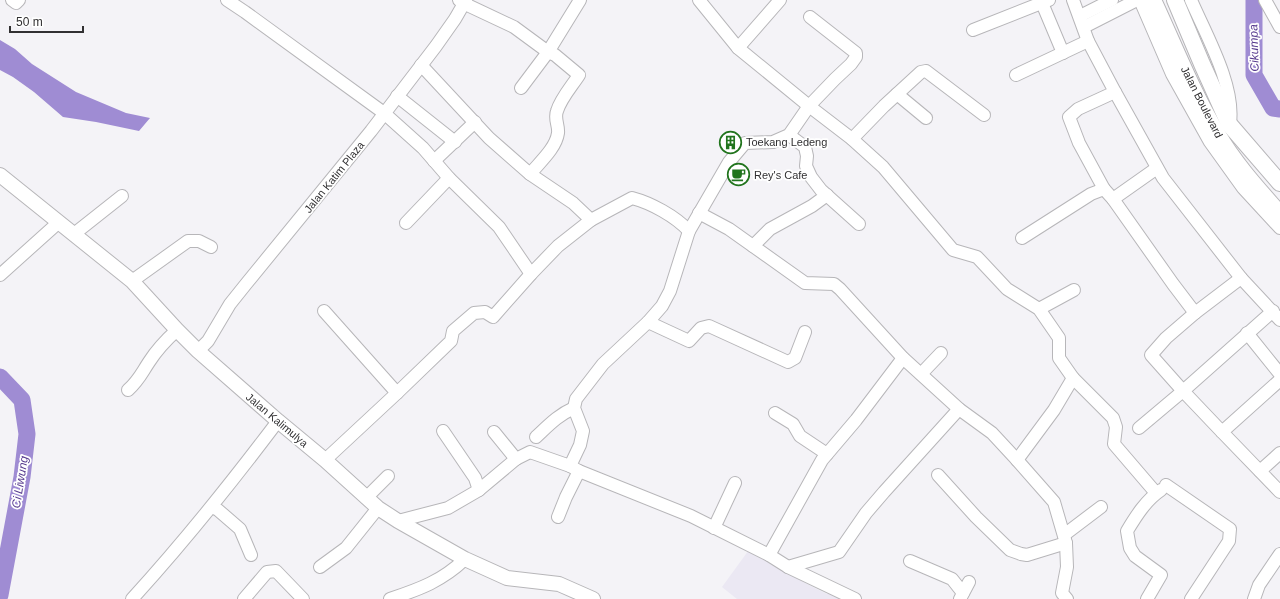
<svg xmlns="http://www.w3.org/2000/svg" width="1280" height="599" font-family="Helvetica,sans-serif">
	<style>
		.built { fill: #ebe8f3 }
		.water { fill: #9f8cd3 }
		.lines { fill: none; stroke-linecap: round; stroke-linejoin: round }
		.river { stroke: #9f8cd3; stroke-width: 17 }
		.minor-casing { stroke: #b7b6b9; stroke-width: 14 }
		.tertiary-casing { stroke: #b7b6b9; stroke-width: 16 }
		.secondary-casing { stroke: #b7b6b9; stroke-width: 18 }
		.minor { stroke: #fff; stroke-width: 12 }
		.tertiary { stroke: #fff; stroke-width: 14 }
		.secondary { stroke: #fff; stroke-width: 16 }
		.labels { text-anchor: middle; dominant-baseline: central; stroke-width: 3.5; stroke-linejoin: round; paint-order: stroke }
		.street-label { font-size: 11px; fill: #313032; stroke: #fff }
		.poi-label { font-size: 11px; fill: #313032; stroke: #fff; text-anchor: start }
		.water-label { font-size: 12px; font-style: italic; fill: #563a8e; stroke: #fff }
	</style>
	<rect width="100%" height="100%" fill="#f4f3f7"/>
	<!-- built -->
	<path class="built" d="M751 547 805 583 827 594 832 591 844 599H737L722 587Z"/>
	<!-- water -->
	<path class="water" d="M0 40 15 49 32 64 76 92 126 113 150 118 139 131 96 122 63 117 34 92 13 77 0 70Z"/>
	<g class="lines">
		<!-- river -->
		<g class="river">
			<path d="M1254 0V75L1273 108 1280 109"/>
			<path d="M0 377 22 400 27 434 22 477 0 595"/>
		</g>
		<defs>
			<g id="minor">
				<path d="M12 0 16 3 19 0"/>
				<path d="M227 0 245 12 384 113 423 148 449 178 499 227 531 274"/>
				<path d="M699 0 738 48 809 106 852 139 883 167 953 250 977 257 1007 289 1039 309 1059 338V358L1073 378 1113 418 1116 427 1114 444 1156 493"/>
				<path d="M1140 0 1172 74 1210 142 1243 188 1280 228"/>
				<path d="M1191 0C1206 35 1235 85 1230 123"/>
				<path d="M1265 0 1280 27"/>
				<path d="M1042 3 1063 53"/>
				<path d="M1080 16 1112 0"/>
				<path d="M1084 27 1137 0"/>
				<path d="M973 30 1049 0"/>
				<path d="M738 48 780 0"/>
				<path d="M421 65 489 138 530 174"/>
				<path d="M1016 75 1088 41"/>
				<path d="M521 88 548 52 580 0"/>
				<path d="M897 94 926 118"/>
				<path d="M397 96 455 142"/>
				<path d="M789 135 805 147 807 156 806 166 811 177 821 190 859 224"/>
				<path d="M852 139 884 106 921 72 926 71 984 115"/>
				<path d="M434 161 475 122"/>
				<path d="M1104 189 1113 199 1173 284 1195 313 1241 278 1163 178 1115 92"/>
				<path d="M1113 199 1157 168"/>
				<path d="M699 213 729 229 805 283 834 284 840 289 903 358 959 409 992 433 1017 460 1054 502 1066 543 1067 567 1062 593 1067 599"/>
				<path d="M591 220 632 198C651 203 675 216 689 231"/>
				<path d="M406 223 449 178"/>
				<path d="M74 234 122 196"/>
				<path d="M1022 238 1091 194 1104 189 1079 143 1069 117 1078 109 1115 92 1088 41 1073 0"/>
				<path d="M753 246 770 229 812 206 827 195"/>
				<path d="M0 275 59 222"/>
				<path d="M1241 278 1280 320"/>
				<path d="M132 281 188 241H199L211 247"/>
				<path d="M1039 309 1074 290"/>
				<path d="M324 311 397 393"/>
				<path d="M1195 313 1166 338 1151 355 1183 391 1273 311"/>
				<path d="M648 322 689 341 701 328 709 326 788 362 795 358 805 332"/>
				<path d="M1247 333 1280 374"/>
				<path d="M198 351 208 341 230 304 246 284 371 131 436 46 455 19 466 0"/>
				<path d="M921 374 941 353"/>
				<path d="M1280 380 1222 432 1280 492"/>
				<path d="M128 390C139 380 141 374 149 362 156 351 167 339 177 330"/>
				<path d="M775 413 793 424 800 436 827 454"/>
				<path d="M1139 428 1183 391 1222 432"/>
				<path d="M443 431 475 478 479 490"/>
				<path d="M494 432 516 459"/>
				<path d="M536 437C548 426 558 415 574 408"/>
				<path d="M325 460 397 393 451 341 453 331 474 313 485 312 493 317 531 274 558 246 591 220 573 203 530 174C540 162 556 148 558 133 559 126 554 119 557 111 561 98 572 86 579 75L555 55 548 52 514 27 463 3 459 0"/>
				<path d="M1017 460 1054 410 1073 378"/>
				<path d="M570 466 580 445 583 431 574 408 576 399 603 364 648 322 662 306 670 291 689 231 729 162 745 143 773 142 789 135 809 106 835 79 851 64 856 57V53L810 17"/>
				<path d="M1260 471 1280 453"/>
				<path d="M938 475 976 517 1010 550 1021 554 1027 555 1066 543"/>
				<path d="M1166 485 1230 529 1229 541 1191 599"/>
				<path d="M366 498 388 476"/>
				<path d="M212 507 218 510 240 529 251 555"/>
				<path d="M558 517 566 497 579 471"/>
				<path d="M398 521 448 508 479 490 516 459 530 452 570 466 579 471 691 516 769 555 788 567 855 599"/>
				<path d="M714 528 735 483"/>
				<path d="M1064 535 1101 507"/>
				<path d="M769 555 822 460 856 420 903 358"/>
				<path d="M910 561 952 579 963 593"/>
				<path d="M320 567 346 548 378 508"/>
				<path d="M788 567 839 552 866 513 884 492 959 409"/>
				<path d="M132 599C184 542 232 482 278 421"/>
				<path d="M244 599 267 572 276 571 303 599"/>
				<path d="M390 599C420 589 442 581 465 559"/>
				<path d="M960 599 969 582"/>
				<path d="M1147 599 1161 575 1135 556 1130 548 1127 531C1136 516 1146 500 1161 490"/>
				<path d="M1254 599 1259 585 1280 554"/>
			</g>
			<path id="tertiary" d="M0 175 132 281 177 330 198 351 278 421 325 460 378 508 398 521 465 559 507 578 559 584 593 599"/>
			<g id="secondary">
				<path d="M1153 0C1174 45 1192 92 1218 135 1235 164 1258 189 1280 214"/>
				<path d="M1175 0 1202 64 1229 124 1280 183"/>
			</g>
		</defs>
		<!-- minor casing -->
		<use href="#minor" class="minor-casing"/>
		<!-- tertiary casing -->
		<use href="#tertiary" class="tertiary-casing"/>
		<!-- secondary casing -->
		<use href="#secondary" class="secondary-casing"/>
		<!-- minor -->
		<use href="#minor" class="minor"/>
		<!-- tertiary -->
		<use href="#tertiary" class="tertiary"/>
		<!-- secondary -->
		<use href="#secondary" class="secondary"/>
	</g>
	<!-- icons -->
	<defs>
		<symbol id="building-ring" viewBox="-11 -11 22 22"><circle r="9.5" fill="#fff" stroke="#21741d" stroke-width="1.5"/><path d="M-4-6H4V6H1V3H-1V6H-4ZM-2.5-4.3h1.7v1.8h-1.7ZM.8-4.3h1.7v1.8H.8ZM-2.5-1h1.7V.8h-1.7ZM.8-1h1.7V.8H.8Z" fill="#21741d"/></symbol>
		<symbol id="cafe-ring" viewBox="-11 -11 22 22"><circle r="9.5" fill="#fff" stroke="#21741d" stroke-width="1.5"/><path d="M-5.5-4.5H6V0H3Q3 3.5 0 3.5H-2.5Q-5.5 3.5-5.5 0ZM3-3.2v2h1.7v-2ZM-6 4.5H4V6H-6Z" fill="#21741d"/></symbol>
	</defs>
	<g fill-rule="evenodd">
		<use href="#building-ring" x="718" y="130" width="25" height="25"/>
		<use href="#cafe-ring" x="726" y="162" width="25" height="25"/>
	</g>
	<g class="labels">
		<!-- street labels -->
		<g class="street-label">
			<text transform="translate(1202 102) rotate(63)">Jalan Boulevard</text>
			<text transform="translate(334 177) rotate(-51)">Jalan Katim Plaza</text>
			<text transform="translate(277 420) rotate(40)">Jalan Kalimulya</text>
		</g>
		<!-- poi labels -->
		<g class="poi-label">
			<text x="746" y="142">Toekang Ledeng</text>
			<text x="754" y="175">Rey's Cafe</text>
		</g>
		<!-- water labels -->
		<g class="water-label">
			<text transform="translate(1254 48) rotate(-92)">Cikumpa</text>
			<text transform="translate(20 482) rotate(-81)">Ci Liwung</text>
		</g>
	</g>
	<!-- scale -->
	<path d="M10 26v6h73v-6" fill="none" stroke="#313032" stroke-width="2"/>
	<text x="16" y="26" font-size="12" fill="#313032" stroke="#ffffff" stroke-width="3" paint-order="stroke">50 m</text>
</svg>
